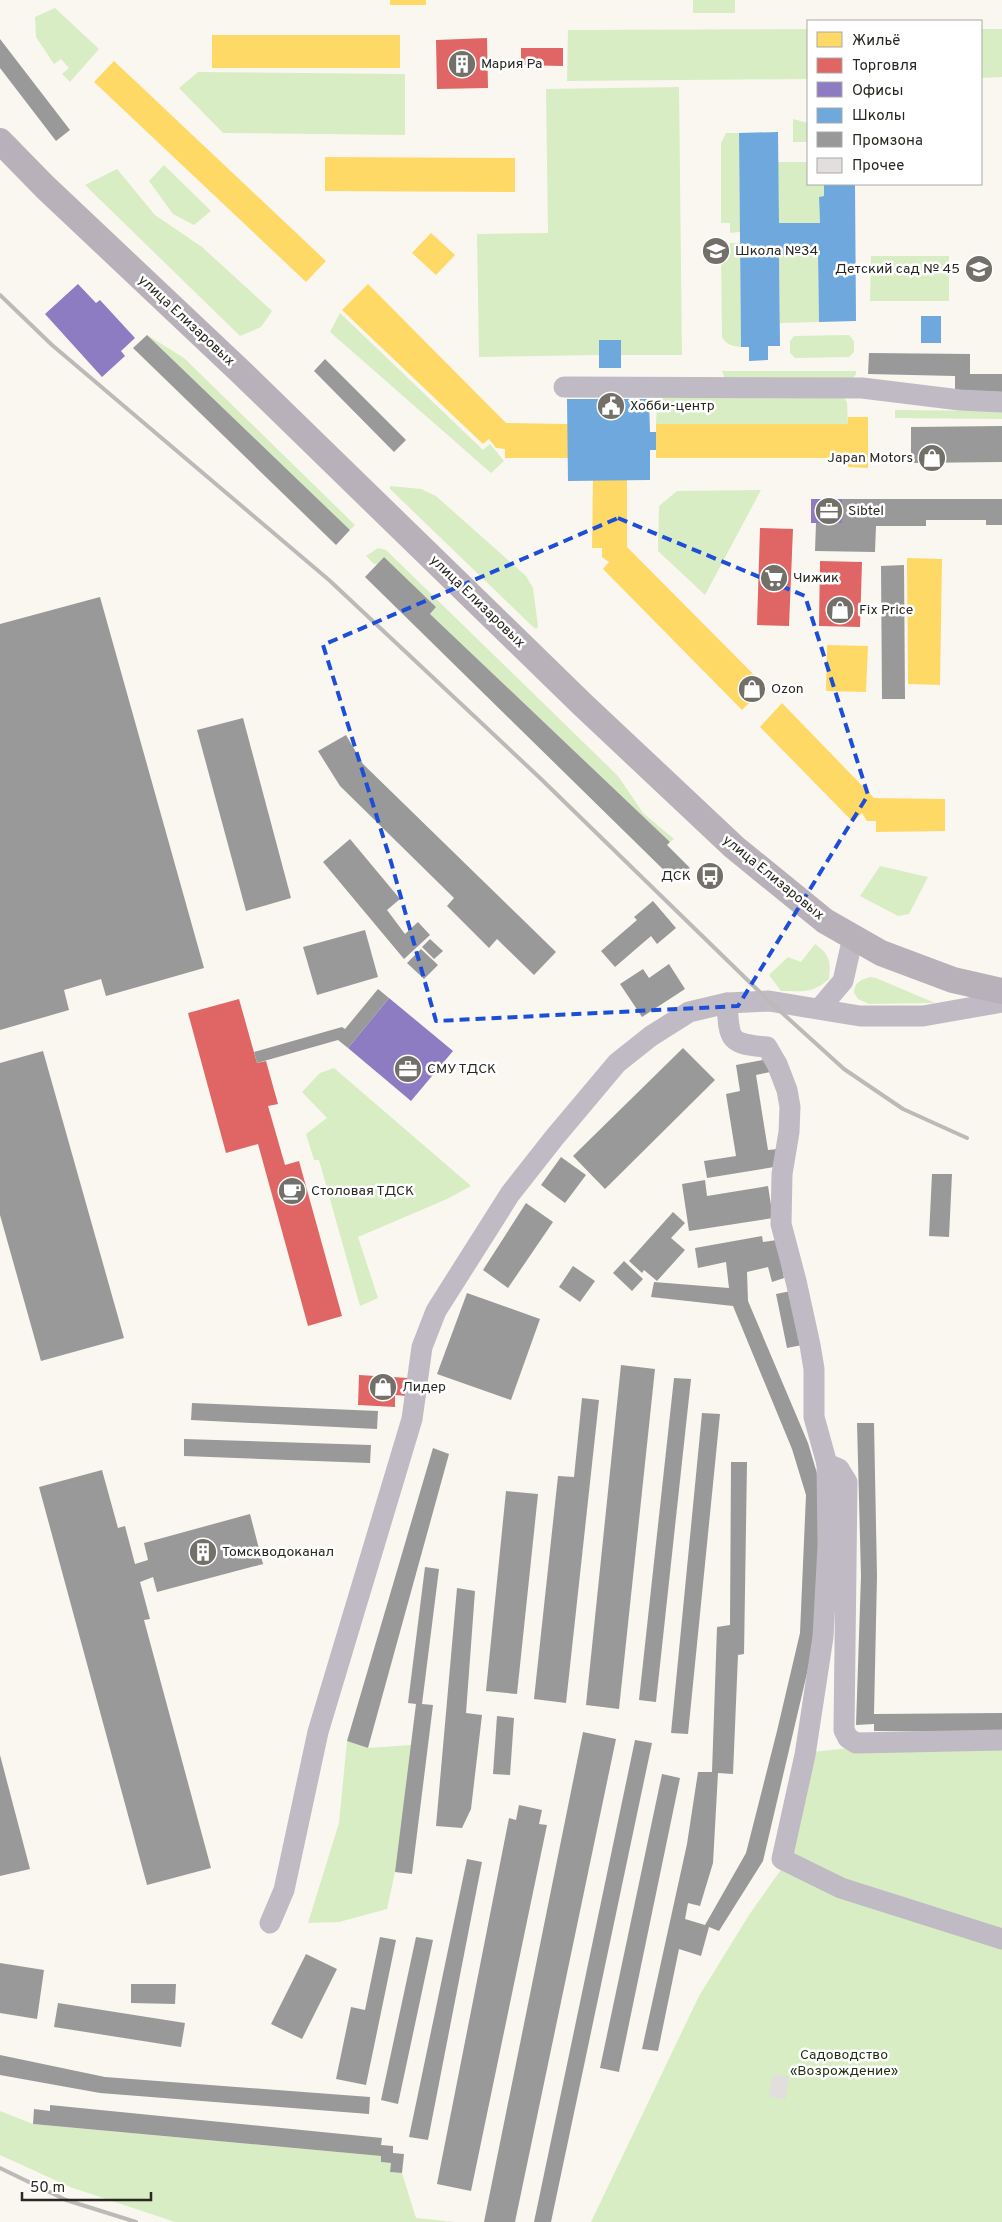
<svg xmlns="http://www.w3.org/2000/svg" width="1002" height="2222" font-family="Overpass,sans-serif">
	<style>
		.green { fill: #d8edc3 }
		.homes { fill: #ffd966 }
		.shops { fill: #e06666 }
		.offices { fill: #8e7cc3 }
		.schools { fill: #6fa8dc }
		.industry { fill: #999 }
		.building { fill: #e2dede }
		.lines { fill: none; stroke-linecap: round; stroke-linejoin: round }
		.minor { stroke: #c0bac4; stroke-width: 21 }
		.major { stroke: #b9b1ba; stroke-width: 26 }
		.rail { stroke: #bdb9b9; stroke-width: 4 }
		.marked { fill: none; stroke: #1d4ed8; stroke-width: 4; stroke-dasharray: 10 6; stroke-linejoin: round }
		.labels { text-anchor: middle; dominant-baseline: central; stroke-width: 5; stroke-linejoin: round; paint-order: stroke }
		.poi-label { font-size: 14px; fill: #292721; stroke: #fff; text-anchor: start }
		.street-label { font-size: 14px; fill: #292721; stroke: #fff }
		.park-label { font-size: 14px; fill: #1f310f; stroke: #fff }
	</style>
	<rect width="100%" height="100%" fill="#faf7f0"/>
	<!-- green -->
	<g class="green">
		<rect x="693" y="0" width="42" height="13"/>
		<path d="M55 8 99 49 70 82 62 74 69 68 61 59 54 64 36 37 35 17Z"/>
		<path d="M808 29V79L567 81 568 30Z"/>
		<path d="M981 29H1002V77L981 78Z"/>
		<path d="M198 72 405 74V135L223 133 179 88Z"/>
		<path d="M679 87 682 355H621L599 340V355L479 357 477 234 548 233 546 89Z"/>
		<path d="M793 119 808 123V142H793Z"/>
		<path d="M726 133H739L740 232 730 233V223H721V143Z"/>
		<path d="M778 162H808V184H824V196L819 197 820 223H779Z"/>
		<path d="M164 165 211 211 194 225 173 214 149 181Z"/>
		<path d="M117 169 155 215 202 247 272 311 261 327 240 336 85 185Z"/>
		<path d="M730 243H740L741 347C732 346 727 345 722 337L721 252H730Z"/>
		<path d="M818 254 819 322 780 323 779 255Z"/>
		<path d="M871 256H949V301H870Z"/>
		<path d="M340 313 483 450 490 444 504 461 491 473 330 332Z"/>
		<path d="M147 335 184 358 355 525 350 530Z"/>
		<path d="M849 335 854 341V352L849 357 795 358 790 353V341L794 336Z"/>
		<path d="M722 371H856V374L852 380 725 379Z"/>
		<path d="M660 398H844L847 402 848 424H656L657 401Z"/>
		<path d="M895 410 1002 411V419L895 418Z"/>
		<path d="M390 486 421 489 436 496 526 576 533 588 538 626 536 629 531 625 390 489Z"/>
		<path d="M761 490 705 595 658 551 659 506 677 491Z"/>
		<path d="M378 548 386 550 618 776 643 813 674 839 670 842 430 614 436 607 384 557 377 564H374L366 556Z"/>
		<path d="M880 866 928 877 909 914 898 916 860 896Z"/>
		<path d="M815 944C830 955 831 961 829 979 812 994 803 991 781 991L769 975 788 957 801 962Z"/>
		<path d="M870 977 876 978 935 1003 869 1004 858 999 854 993C854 983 860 980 870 977Z"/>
		<path d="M334 1068 471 1186 447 1199 358 1237 378 1298 360 1306 319 1160H314L306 1134 327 1118 302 1092 320 1073Z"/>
		<path d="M347 1741 368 1748 411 1745 395 1872 387 1909 339 1922 308 1923 339 1823Z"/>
		<path d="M857 1747H1002V2222H591L699 1996 749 1915 787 1861 813 1752Z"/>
		<path d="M0 2111 33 2124 381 2156V2162L391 2163 390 2172 402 2173 416 2218 455 2222H175L70 2187 0 2155Z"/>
	</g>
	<!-- homes -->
	<g class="homes">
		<rect x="390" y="0" width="36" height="5"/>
		<rect x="212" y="35" width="188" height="33"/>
		<path d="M114 61 326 261 306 282 94 82Z"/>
		<path d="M325 157 515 158V192L325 191Z"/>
		<path d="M431 233 455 255 436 275 412 253Z"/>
		<path d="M368 284 506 423 568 424V458H505V449L496 448 489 439 483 444 342 310Z"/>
		<path d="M848 417H868V468L848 467V458H656V424H848Z"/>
		<path d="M593 480H627V547L766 687 742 710 603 569 609 562 602 557V548H592Z"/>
		<path d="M907 558 942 559 940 685 908 684Z"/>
		<path d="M827 645 868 646 866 692 826 691Z"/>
		<path d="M782 703 874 798 945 799V831L876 832V821H867L862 813 853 822 760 727Z"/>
	</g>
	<!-- shops -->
	<g class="shops">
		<path d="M487 38 488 88 437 89 436 40Z"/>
		<path d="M521 48H563V66L521 65Z"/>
		<path d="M760 528 793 529 789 626 757 625Z"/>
		<path d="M820 561 862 562 860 627 819 626Z"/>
		<path d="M239 999 257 1063 266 1061 278 1104 268 1106 285 1165 299 1161 342 1316 308 1326 258 1144 226 1153 188 1013Z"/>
		<path d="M359 1375 408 1378 407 1396 395 1395V1407L358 1405Z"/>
	</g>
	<!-- offices -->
	<g class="offices">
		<path d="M78 284 96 303 100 300 135 338 121 351 125 356 102 377 45 314Z"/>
		<rect x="811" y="499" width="31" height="24"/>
		<path d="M389 998 453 1051 411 1101 348 1048Z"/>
	</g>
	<!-- schools -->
	<g class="schools">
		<path d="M778 132 779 223H820L819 197 824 196V184H855L856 321 819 322 818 254 779 255 780 346H768V360L749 361V347H741L739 133Z"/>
		<rect x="921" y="316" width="20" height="27"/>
		<rect x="599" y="340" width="22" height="28"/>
		<path d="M567 399H649L650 432H656V450H650V480L568 481Z"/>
	</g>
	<!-- industry -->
	<g class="industry">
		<path d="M0 39 70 130 56 141 0 68Z"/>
		<path d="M147 335 350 530 336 545 133 348Z"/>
		<path d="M869 353 970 354V374H1002V392L955 391V376L868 374Z"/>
		<path d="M325 359 406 440 394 452 314 371Z"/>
		<path d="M1002 426V462L911 463V427Z"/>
		<path d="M842 499H1002V525H986V520H926V526H876L875 552 815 551 816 523H842Z"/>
		<path d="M384 557 436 607 430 614 670 842 667 845 690 868 676 882 365 577Z"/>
		<path d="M904 565 905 699H882L881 566Z"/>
		<path d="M100 597 204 968 106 996 101 979 64 990 69 1010 0 1030V624Z"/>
		<path d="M243 718 291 898 246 911 197 730Z"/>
		<path d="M346 735 363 764 556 952 534 975 497 939 489 948 447 906 454 898 340 786 318 751Z"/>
		<path d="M350 839 400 899 387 910 405 934 418 922 430 935 404 959 323 862Z"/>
		<path d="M653 901 676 928 657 944 651 936 615 967 601 951 637 920 634 917Z"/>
		<path d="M365 930 378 977 317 995 303 947Z"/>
		<path d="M430 939 443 951 434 959 422 947Z"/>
		<path d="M421 949 438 965 424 979 407 963Z"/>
		<path d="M669 964 685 989 642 1017 620 984 643 969 649 978Z"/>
		<path d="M378 989 389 998 348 1048 338 1040 257 1063 254 1052 342 1027 345 1029Z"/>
		<path d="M683 1048 715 1080 605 1189 573 1156Z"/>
		<path d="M43 1051 124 1338 41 1361 0 1215V1063Z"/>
		<path d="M768 1059 770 1072 756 1075 768 1150 778 1149 780 1166 707 1178 704 1161 736 1156 726 1094 740 1091 736 1065Z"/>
		<path d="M561 1157 586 1175 565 1203 541 1185Z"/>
		<path d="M932 1174H952L949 1237 929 1236Z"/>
		<path d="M705 1180 707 1196 768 1186 773 1218 689 1231 682 1184Z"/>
		<path d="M526 1203 553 1222 508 1288 483 1270Z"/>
		<path d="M673 1212 685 1223 671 1238 685 1250 657 1281 644 1270 642 1273 629 1261Z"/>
		<path d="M762 1236 763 1242 777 1240 784 1278 772 1282 768 1267 747 1272 748 1301 808 1443 822 1490 816 1635 763 1861 719 1931 709 1927 701 1956 679 1949 658 2051 642 2049 687 1844 698 1772H712L717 1627 730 1625 731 1462H747L744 1654 738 1655 733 1774 718 1773 713 1863 700 1906 688 1903 685 1919 705 1925 746 1853 777 1731 800 1633 806 1495 792 1449 733 1306 651 1297 654 1282 729 1288 726 1262 698 1268 695 1248Z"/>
		<path d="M624 1261 643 1279 632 1291 613 1273Z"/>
		<path d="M573 1266 595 1281 580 1302 559 1287Z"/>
		<path d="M791 1291 802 1345 787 1348 776 1294Z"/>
		<path d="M467 1293 540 1319 511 1400 437 1374Z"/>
		<path d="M621 1365 655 1369 619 1709 586 1705Z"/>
		<path d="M674 1378 691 1379 656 1702 639 1700Z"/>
		<path d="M582 1398 599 1400 566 1703 534 1699 558 1476 574 1477Z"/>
		<path d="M192 1403 378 1411 377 1429 191 1420Z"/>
		<path d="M702 1413 720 1414 688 1734 671 1733Z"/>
		<path d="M857 1423H874L877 1576 874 1714 1002 1713V1732L874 1731V1724L856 1725 861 1576Z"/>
		<path d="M184 1439 371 1445 370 1463 184 1456Z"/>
		<path d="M433 1448 449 1454 368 1748 347 1741Z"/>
		<path d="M102 1470 118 1528 125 1526 135 1564 148 1560 144 1543 250 1514 263 1564 157 1592 153 1577 140 1582 150 1619 144 1620 211 1868 147 1885 39 1487Z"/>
		<path d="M506 1491 538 1494 517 1694 486 1691Z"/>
		<path d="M425 1567 439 1569 422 1704 433 1705 412 1874 395 1872 416 1704 408 1703Z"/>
		<path d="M457 1588 475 1591 466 1713 482 1715 471 1809 462 1828 436 1826Z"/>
		<path d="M497 1716 514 1718 510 1775 493 1774Z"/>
		<path d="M583 1732 616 1739 515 2222H484Z"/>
		<path d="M635 1740 652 1743 551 2222H534Z"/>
		<path d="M0 1755 30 1869 0 1876Z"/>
		<path d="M662 1774 680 1778 619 2072 600 2068Z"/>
		<path d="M519 1805 542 1810 539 1824 547 1825 471 2191 437 2184 509 1818 516 1820Z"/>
		<path d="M467 1859 482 1862 428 2140 409 2137Z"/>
		<path d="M380 1937 396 1940 366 2085 336 2079 351 2007 365 2010Z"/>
		<path d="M416 1937 433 1940 398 2104 381 2100Z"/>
		<path d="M306 1954 337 1969 302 2039 271 2024Z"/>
		<path d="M0 1963 44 1970 37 2019 0 2013Z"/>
		<path d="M131 1984H176L175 2004 131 2003Z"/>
		<path d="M58 2003 185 2023 181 2047 54 2027Z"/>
		<path d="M0 2055 105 2077 370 2097 369 2114 100 2093 0 2075Z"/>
		<path d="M50 2105 382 2138 381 2145 393 2146V2153L404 2154 402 2173 390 2172 391 2163 381 2162V2156L33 2124 34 2109 50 2111Z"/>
	</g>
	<!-- building -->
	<path class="building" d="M773 2074 789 2077 785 2100 769 2096Z"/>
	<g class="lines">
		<!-- minor -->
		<g class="minor">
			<path d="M564 387 862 388 960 400 1002 402"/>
			<path d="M727 1003C729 1041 729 1044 767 1047L777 1064 787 1090 790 1107 789 1132 782 1174 781 1224 796 1281 810 1345 814 1369V1417L827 1464 839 1469 847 1482 844 1730 848 1738 856 1743 1002 1740"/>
			<path d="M820 1008 843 981 853 937"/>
			<path d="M827 1464 828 1546 823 1637 805 1755 782 1859 841 1888 1002 1939"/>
			<path d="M270 1923 284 1890 318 1732 412 1419 422 1347 436 1311 510 1194 554 1138 617 1063 651 1036 689 1012 727 1003 769 1001 860 1016H923L1002 1002"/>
		</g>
		<!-- major -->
		<path class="major" d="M0 141 45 187 242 373 582 704 734 847 825 921 881 953 953 980 1002 991"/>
		<!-- rail -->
		<g class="rail">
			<path d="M0 295 52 345 329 580 540 778 769 1001 844 1069 903 1109 967 1138"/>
			<path d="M0 2168 66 2200 136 2222"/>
		</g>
	</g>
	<!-- marked area -->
	<path class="marked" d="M618 518 805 596 868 795 738 1006 436 1021 391 862 323 645Z"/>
	<!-- icons -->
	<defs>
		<symbol id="building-disc" viewBox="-11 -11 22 22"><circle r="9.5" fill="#727069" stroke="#fff"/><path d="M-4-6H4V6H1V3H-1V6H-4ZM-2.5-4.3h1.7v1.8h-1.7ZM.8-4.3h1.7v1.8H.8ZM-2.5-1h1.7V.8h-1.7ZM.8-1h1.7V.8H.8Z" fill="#fff"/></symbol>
		<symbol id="school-disc" viewBox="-11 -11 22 22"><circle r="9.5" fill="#727069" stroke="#fff"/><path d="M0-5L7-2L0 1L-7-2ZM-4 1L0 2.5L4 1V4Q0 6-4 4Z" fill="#fff"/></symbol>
		<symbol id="civic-disc" viewBox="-11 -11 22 22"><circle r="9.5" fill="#727069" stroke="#fff"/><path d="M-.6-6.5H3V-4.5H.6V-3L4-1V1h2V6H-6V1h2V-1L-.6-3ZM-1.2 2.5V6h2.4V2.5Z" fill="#fff"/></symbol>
		<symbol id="shop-disc" viewBox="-11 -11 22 22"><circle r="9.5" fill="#727069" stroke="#fff"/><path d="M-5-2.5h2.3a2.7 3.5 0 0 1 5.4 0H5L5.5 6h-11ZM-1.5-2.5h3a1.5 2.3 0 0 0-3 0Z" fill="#fff"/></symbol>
		<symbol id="office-disc" viewBox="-11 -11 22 22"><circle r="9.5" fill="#727069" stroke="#fff"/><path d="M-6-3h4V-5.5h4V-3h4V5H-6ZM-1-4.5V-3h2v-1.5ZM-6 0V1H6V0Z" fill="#fff"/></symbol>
		<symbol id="supermarket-disc" viewBox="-11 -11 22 22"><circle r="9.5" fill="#727069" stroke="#fff"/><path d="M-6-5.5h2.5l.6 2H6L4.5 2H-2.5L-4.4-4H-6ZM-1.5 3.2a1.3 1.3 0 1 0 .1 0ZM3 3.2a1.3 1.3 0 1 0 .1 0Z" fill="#fff"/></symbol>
		<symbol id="bus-disc" viewBox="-11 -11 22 22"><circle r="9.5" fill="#727069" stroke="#fff"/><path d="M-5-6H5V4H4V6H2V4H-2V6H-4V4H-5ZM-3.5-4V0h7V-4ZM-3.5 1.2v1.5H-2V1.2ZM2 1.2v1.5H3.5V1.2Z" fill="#fff"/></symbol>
		<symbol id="cafe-disc" viewBox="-11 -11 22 22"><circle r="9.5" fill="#727069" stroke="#fff"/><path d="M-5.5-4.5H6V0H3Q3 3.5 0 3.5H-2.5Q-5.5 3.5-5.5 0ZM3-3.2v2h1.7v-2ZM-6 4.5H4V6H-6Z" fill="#fff"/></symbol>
	</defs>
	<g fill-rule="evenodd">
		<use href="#building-disc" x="446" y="48" width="32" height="32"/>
		<use href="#school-disc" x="700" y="235" width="32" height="32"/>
		<use href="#school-disc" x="963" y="253" width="32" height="32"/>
		<use href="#civic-disc" x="595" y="390" width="32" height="32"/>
		<use href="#shop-disc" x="916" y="442" width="32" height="32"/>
		<use href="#office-disc" x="813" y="495" width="32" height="32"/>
		<use href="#supermarket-disc" x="758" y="562" width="32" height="32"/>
		<use href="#shop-disc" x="824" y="594" width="32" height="32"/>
		<use href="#shop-disc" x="736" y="673" width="32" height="32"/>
		<use href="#bus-disc" x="694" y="860" width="32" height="32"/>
		<use href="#office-disc" x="392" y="1053" width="32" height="32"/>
		<use href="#cafe-disc" x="276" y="1175" width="32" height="32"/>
		<use href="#shop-disc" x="367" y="1371" width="32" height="32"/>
		<use href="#building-disc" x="187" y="1536" width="32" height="32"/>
	</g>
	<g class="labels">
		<!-- poi labels -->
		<g class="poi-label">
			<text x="481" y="64">Мария Ра</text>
			<text x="735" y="251">Школа №34</text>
			<text x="960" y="269" text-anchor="end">Детский сад № 45</text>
			<text x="630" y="406">Хобби-центр</text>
			<text x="913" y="458" text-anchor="end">Japan Motors</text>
			<text x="848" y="511">Sibtel</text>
			<text x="793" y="578">Чижик</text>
			<text x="859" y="610">Fix Price</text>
			<text x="771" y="689">Ozon</text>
			<text x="691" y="876" text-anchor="end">ДСК</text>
			<text x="427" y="1069">СМУ ТДСК</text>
			<text x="311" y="1191">Столовая ТДСК</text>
			<text x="402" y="1387">Лидер</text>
			<text x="222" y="1552">Томскводоканал</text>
		</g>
		<!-- street labels -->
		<g class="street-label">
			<text transform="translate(186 321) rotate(43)">улица Елизаровых</text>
			<text transform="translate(477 602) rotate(44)">улица Елизаровых</text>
			<text transform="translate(773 878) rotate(39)">улица Елизаровых</text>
		</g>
		<!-- park labels -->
		<g class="park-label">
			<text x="844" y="2055">Садоводство<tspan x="844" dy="16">«Возрождение»</tspan></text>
		</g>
	</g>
	<!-- legend -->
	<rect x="807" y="20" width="175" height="165" fill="#ffffff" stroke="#a9a9a6"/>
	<rect x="817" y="32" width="25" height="15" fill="#ffd966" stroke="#a9a9a6"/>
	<text x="852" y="45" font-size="15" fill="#292721">Жильё</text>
	<rect x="817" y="58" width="25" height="15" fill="#e06666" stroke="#a9a9a6"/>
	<text x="852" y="70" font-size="15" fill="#292721">Торговля</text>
	<rect x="817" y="82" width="25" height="15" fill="#8e7cc3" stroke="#a9a9a6"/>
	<text x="852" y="95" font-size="15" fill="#292721">Офисы</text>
	<rect x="817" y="108" width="25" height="15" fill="#6fa8dc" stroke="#a9a9a6"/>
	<text x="852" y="120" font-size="15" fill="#292721">Школы</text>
	<rect x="817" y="132" width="25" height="15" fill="#999999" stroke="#a9a9a6"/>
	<text x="852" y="145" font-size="15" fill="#292721">Промзона</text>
	<rect x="817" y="158" width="25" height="15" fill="#e2dede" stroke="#a9a9a6"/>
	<text x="852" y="170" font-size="15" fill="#292721">Прочее</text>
	<!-- scale -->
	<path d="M22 2192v8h129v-8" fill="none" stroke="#292721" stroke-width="2.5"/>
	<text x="30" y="2192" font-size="15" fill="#292721" stroke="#ffffff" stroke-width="4" paint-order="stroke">50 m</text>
</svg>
